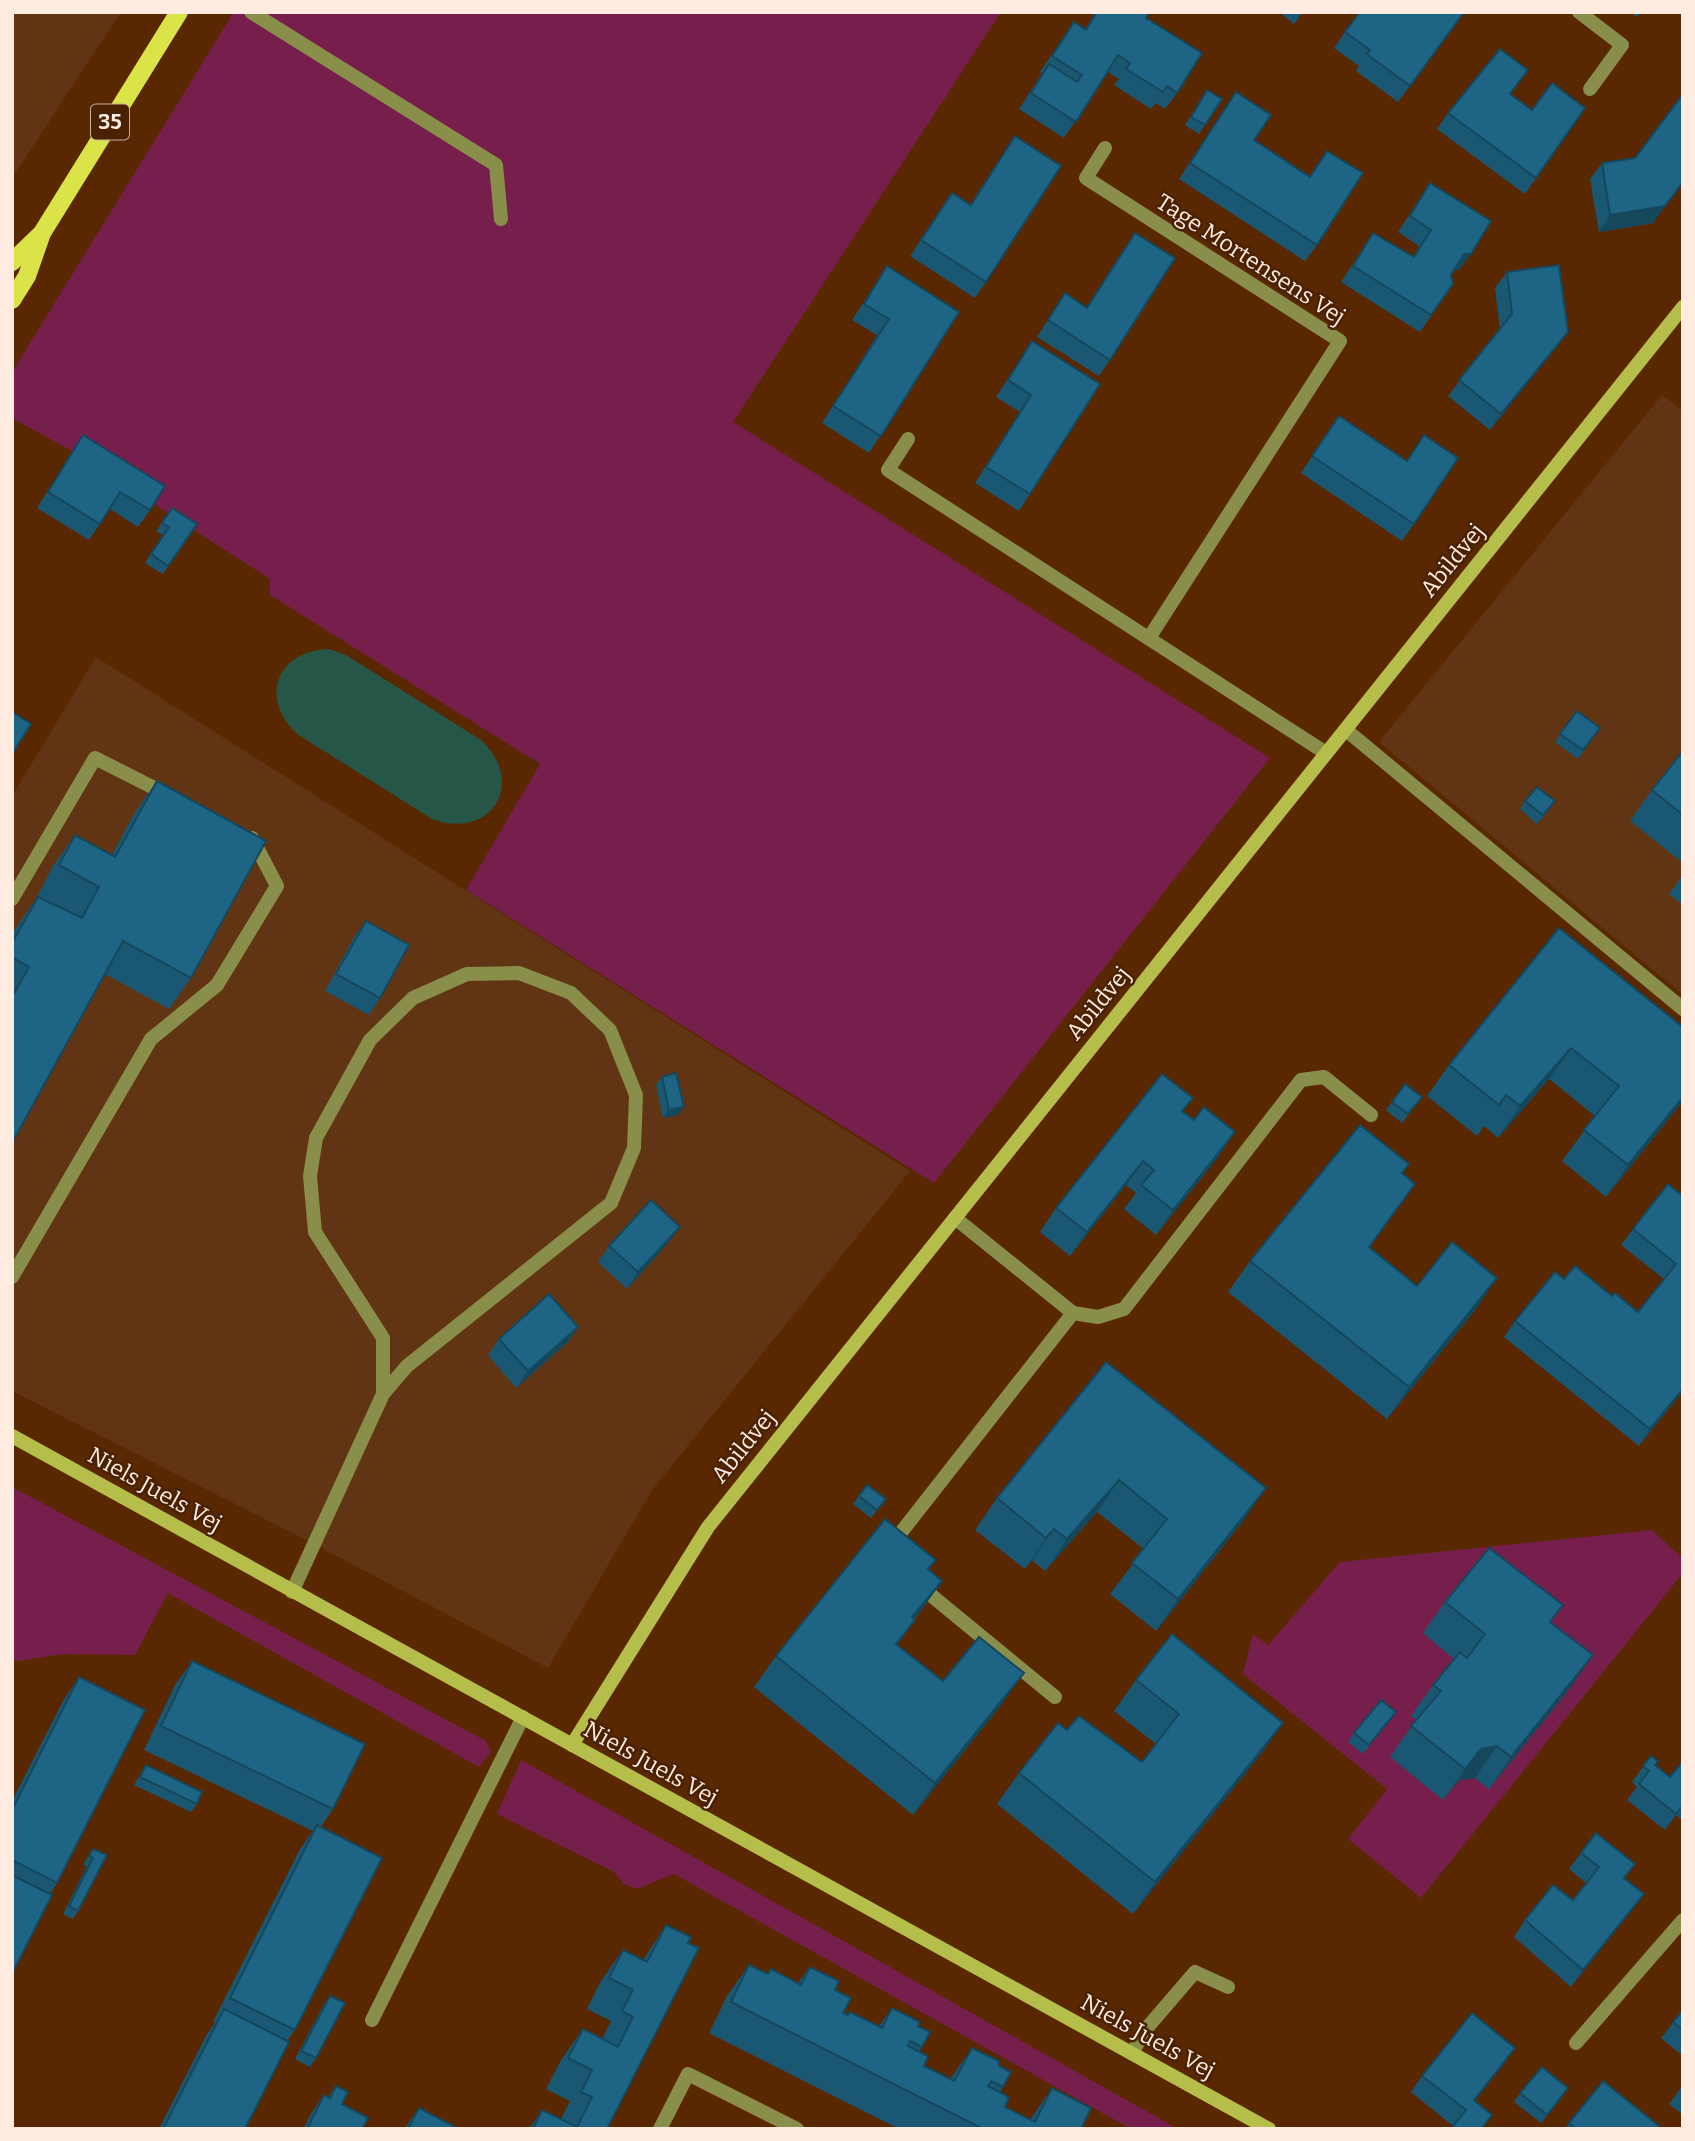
<svg xmlns="http://www.w3.org/2000/svg" width="1695" height="2141" font-family="Bitter,serif">
	<style>
		.built { fill: #613413 }
		.green { fill: #761f4c }
		.water { fill: #265648 }
		.lines { fill: none; stroke-linecap: round; stroke-linejoin: round }
		.lane { stroke: #898e4a; stroke-width: 14 }
		.street { stroke: #898e4a; stroke-width: 14 }
		.secondary { stroke: #b6be4b; stroke-width: 14 }
		.primary { stroke: #dae347; stroke-width: 18 }
		.wall { fill: #1a5772 }
		.shaded-wall { fill: #15475d }
		.building { fill: #1e6585; stroke: #15475d; stroke-width: 2 }
		.labels { text-anchor: middle; dominant-baseline: central; stroke-width: 5; stroke-linejoin: round; paint-order: stroke }
		.shield { fill: #492204; stroke: #c8af9d; stroke-width: 2 }
		.shield-label { font-size: 21px; font-weight: bold; fill: #ffebdf }
		.street-label { font-size: 23px; fill: #ffebdf; stroke: #492204 }
	</style>
	<rect width="100%" height="100%" fill="#5a2800"/>
	<!-- built -->
	<g class="built">
		<path d="M12 12H121L12 178Z"/>
		<path d="M1662 395 1683 411V995L1379 742Z"/>
		<path d="M96 657 910 1171 652 1490 548 1668 316 1545 12 1391V796Z"/>
	</g>
	<!-- green -->
	<g class="green">
		<path d="M234 12H1001L733 422 1270 758 934 1183 466 890 540 764 270 595V579L72 451 12 418V372Z"/>
		<path d="M12 1487 486 1741 491 1752 479 1767 168 1593 135 1655 62 1654 12 1662Z"/>
		<path d="M1652 1530 1683 1559V1573L1421 1898 1348 1839 1387 1789 1243 1674 1253 1634 1268 1645 1340 1562Z"/>
		<path d="M521 1760 1178 2129H1131L674 1874 637 1889 624 1884 614 1872 497 1814Z"/>
	</g>
	<!-- water -->
	<path class="water" d="M329 649 346 655 481 740C527 783 491 841 432 819L297 734C259 698 276 651 329 649Z"/>
	<g class="lines">
		<!-- lane -->
		<g class="lane">
			<path d="M251 12 496 165 501 219"/>
			<path d="M1346 730 1683 1009"/>
			<path d="M12 899 95 758 168 795"/>
			<path d="M955 1218 1073 1313 1098 1317 1124 1309 1301 1080 1324 1077 1371 1115"/>
			<path d="M12 1277 151 1039 217 985 277 886 252 838"/>
			<path d="M905 1547 899 1535 1073 1313"/>
			<path d="M923 1581 932 1596 1055 1697"/>
			<path d="M292 1592 383 1394 407 1366 611 1203 634 1148 636 1095 610 1030 571 993 519 973 467 974 413 998 370 1040 316 1138 310 1176 315 1232 383 1338V1394"/>
			<path d="M372 2020 523 1717"/>
			<path d="M1132 2053 1146 2029 1195 1972 1228 1987"/>
		</g>
		<!-- street -->
		<g class="street">
			<path d="M1579 12 1622 45 1590 89"/>
			<path d="M1105 148 1086 178 1340 341 1149 638"/>
			<path d="M908 439 888 470 1326 753"/>
			<path d="M1576 2043 1683 1920"/>
			<path d="M660 2129 688 2074 797 2129"/>
		</g>
		<!-- secondary -->
		<g class="secondary">
			<path d="M12 1436 1269 2129"/>
			<path d="M572 1745 708 1527 1683 307"/>
		</g>
		<!-- primary -->
		<g class="primary">
			<path d="M12 262 40 235"/>
			<path d="M12 300 27 276 42 233 179 12"/>
		</g>
	</g>
	<!-- wall -->
	<g class="wall">
		<path d="M1096 12H1149L1146 18 1177 93 1165 109 1156 103 1151 109 1114 85 1119 79 1108 72 1064 138 1019 109 1042 73 1040 72 1074 22 1085 29Z"/>
		<path d="M1279 12H1303L1294 24Z"/>
		<path d="M1465 12 1398 102 1356 71 1359 66 1334 48 1345 32Z"/>
		<path d="M1630 12H1641L1637 17Z"/>
		<path d="M1207 90 1222 99 1199 134 1185 125Z"/>
		<path d="M1236 92 1254 140 1310 176 1327 151 1317 245 1305 261 1179 179Z"/>
		<path d="M1510 94 1532 110 1585 108 1525 194 1437 129 1448 113Z"/>
		<path d="M1015 136 986 282 975 298 910 256 952 193 970 205Z"/>
		<path d="M1602 163 1653 223 1599 232 1590 179Z"/>
		<path d="M1430 183 1471 254 1459 270H1454L1451 275 1453 284 1420 332 1341 282 1373 233 1413 257 1419 246 1398 232Z"/>
		<path d="M1135 233 1110 360 1099 376 1037 337 1065 293 1087 307Z"/>
		<path d="M887 266 959 312 869 453 822 423 877 335 852 320Z"/>
		<path d="M1507 272 1568 332 1556 348 1490 430 1448 396 1500 329 1495 288Z"/>
		<path d="M1032 341 1030 494 1019 511 975 483 1020 412 996 397Z"/>
		<path d="M1339 416 1414 524 1402 541 1301 473Z"/>
		<path d="M83 435 150 510 138 527 110 509 89 540 37 508Z"/>
		<path d="M172 508 197 524 163 574 145 563 163 535 156 531Z"/>
		<path d="M1577 711 1600 728 1578 759 1555 742Z"/>
		<path d="M1683 751V863L1630 821 1652 790Z"/>
		<path d="M157 781 191 978 169 1009 105 974 12 1143V934L37 897 53 866 75 835 112 855 135 812Z"/>
		<path d="M1525 801 1549 810 1537 824 1520 809Z"/>
		<path d="M1683 875V905L1669 894Z"/>
		<path d="M366 921 380 998 369 1015 325 991 354 937Z"/>
		<path d="M1559 928 1683 1101 1606 1197 1562 1161 1595 1116 1549 1079 1498 1138 1484 1126 1477 1136 1427 1096 1449 1065Z"/>
		<path d="M662 1077 678 1115 663 1118 656 1085Z"/>
		<path d="M1422 1097 1402 1123 1386 1110 1392 1102Z"/>
		<path d="M1193 1098 1183 1111 1219 1156 1156 1235 1124 1209 1136 1193 1126 1185 1070 1256 1040 1232 1056 1208Z"/>
		<path d="M1403 1174 1415 1184 1370 1247 1417 1286 1476 1309 1387 1419 1228 1292 1250 1261Z"/>
		<path d="M1683 1196V1391L1639 1446 1504 1337 1515 1321 1564 1279 1612 1296 1638 1312 1664 1279 1621 1245 1633 1229Z"/>
		<path d="M680 1227 668 1243 627 1289 598 1262 609 1246Z"/>
		<path d="M578 1327 567 1343 516 1388 488 1355 499 1339Z"/>
		<path d="M1106 1362 1244 1520 1156 1631 1110 1594 1144 1549 1097 1512 1045 1571 1032 1560 1025 1569 975 1530 997 1498Z"/>
		<path d="M867 1485 886 1499 871 1518 853 1504Z"/>
		<path d="M929 1570 942 1581 897 1645 943 1681 1002 1704 913 1815 754 1687 776 1656Z"/>
		<path d="M1445 1602 1563 1605 1551 1622 1571 1687 1489 1789 1475 1778 1459 1780 1443 1800 1390 1757 1416 1720 1411 1716 1433 1685 1454 1659 1423 1633Z"/>
		<path d="M192 1661 333 1809 321 1827 295 2030 287 2041 245 2129H159L207 2034 215 2023 213 2022 300 1849 313 1831 144 1750 175 1685Z"/>
		<path d="M79 1677 57 1883 50 1894 12 1974V1801L63 1701Z"/>
		<path d="M1136 1680 1283 1723 1261 1754 1133 1914 997 1804 1019 1773 1142 1762 1156 1744 1114 1711Z"/>
		<path d="M1396 1712 1363 1754 1348 1742 1354 1733Z"/>
		<path d="M1651 1756 1655 1765 1670 1777 1683 1761V1820L1676 1815 1665 1830 1627 1800 1637 1787 1632 1782Z"/>
		<path d="M146 1765 197 1804 191 1812 134 1785Z"/>
		<path d="M93 1849 107 1855 78 1911 73 1919 63 1914 87 1866 83 1865Z"/>
		<path d="M1581 1853 1625 1879 1632 1910 1571 1987 1514 1937 1525 1920 1573 1900 1586 1883 1569 1869Z"/>
		<path d="M666 1925 607 2129H529L542 2110 561 2119 570 2101 546 2089 561 2060 583 2029 602 2039 611 2021 587 2009 601 1981 623 1950 643 1960Z"/>
		<path d="M749 1965 767 1974 771 1969 798 1983 810 1967 835 1990 843 2013 879 2026 892 2008 918 2026 922 2047 919 2052 924 2066 950 2079 972 2048 999 2066 1003 2087 1000 2092 1005 2107 1030 2120 1052 2088 1081 2129H899L709 2033 727 1996Z"/>
		<path d="M330 1996 316 2058 310 2067 295 2059 324 2004Z"/>
		<path d="M1683 2010V2056L1661 2038Z"/>
		<path d="M1515 2048 1475 2101 1492 2115 1482 2129H1451L1453 2126 1411 2092 1422 2076Z"/>
		<path d="M1683 2085V2115L1669 2104Z"/>
		<path d="M336 2086 342 2104 362 2129H303L312 2112 324 2095 328 2097Z"/>
		<path d="M1520 2093 1563 2096 1541 2123 1514 2102Z"/>
		<path d="M419 2108 459 2129H404Z"/>
		<path d="M1569 2123 1657 2129H1565Z"/>
	</g>
	<!-- shaded-wall -->
	<g class="shaded-wall">
		<path d="M1683 182 1653 223 1599 232 1610 215Z"/>
		<path d="M1464 254H1471L1459 270H1453Z"/>
		<path d="M1568 332 1556 348 1490 430 1501 414Z"/>
		<path d="M1571 1048 1549 1079 1498 1138 1520 1106Z"/>
		<path d="M1683 1097V1101L1606 1197 1628 1165Z"/>
		<path d="M684 1107 678 1115 663 1118 669 1110Z"/>
		<path d="M1235 1132 1219 1156 1156 1235 1173 1210Z"/>
		<path d="M1143 1161 1126 1185 1070 1256 1087 1232Z"/>
		<path d="M1415 1184 1393 1215 1347 1278 1369 1247Z"/>
		<path d="M680 1227 668 1243 627 1289 638 1272Z"/>
		<path d="M1497 1278 1476 1309 1387 1419 1409 1387Z"/>
		<path d="M578 1327 567 1343 516 1388 528 1371Z"/>
		<path d="M1683 1389V1391L1639 1446 1650 1429Z"/>
		<path d="M1119 1480 1097 1512 1045 1571 1067 1539Z"/>
		<path d="M1266 1488 1244 1520 1156 1631 1178 1599Z"/>
		<path d="M1054 1529 1032 1560 1025 1569 1046 1538Z"/>
		<path d="M942 1581 920 1612 890 1649 912 1617Z"/>
		<path d="M915 1620 893 1651 896 1644Z"/>
		<path d="M1593 1655 1571 1687 1489 1789 1511 1757Z"/>
		<path d="M1024 1673 1002 1704 913 1815 935 1783Z"/>
		<path d="M1283 1723 1261 1754 1133 1914 1155 1882Z"/>
		<path d="M1497 1746 1475 1778 1459 1780 1443 1800 1465 1769 1481 1749Z"/>
		<path d="M1644 1894 1632 1910 1571 1987 1583 1970Z"/>
		<path d="M1515 2048 1504 2064 1463 2116 1474 2100Z"/>
	</g>
	<!-- building -->
	<g class="building">
		<path d="M1097 12H1149L1146 18 1202 53 1177 93 1167 86 1163 92 1126 69 1130 63 1118 55 1076 122 1031 93 1049 64 1077 82 1082 75 1052 56 1074 22 1086 30Z"/>
		<path d="M1360 12H1464L1410 86 1367 54 1370 50 1345 32Z"/>
		<path d="M1500 49 1528 70 1510 94 1532 110 1552 83 1585 108 1536 178 1448 113Z"/>
		<path d="M1207 90 1222 99 1205 125 1191 117Z"/>
		<path d="M1236 92 1271 115 1254 140 1310 177 1327 151 1363 173 1317 245 1190 163Z"/>
		<path d="M1683 94V182L1665 206 1610 215 1602 163 1635 158Z"/>
		<path d="M1015 136 1061 166 986 282 921 240 952 193 971 205Z"/>
		<path d="M1430 183 1491 221 1471 254H1464L1451 275 1453 284 1431 315 1353 266 1373 233 1414 257 1431 230 1410 216Z"/>
		<path d="M1135 233 1175 258 1110 360 1048 320 1065 293 1087 308Z"/>
		<path d="M1559 265 1568 332 1501 414 1459 380 1512 314 1507 272Z"/>
		<path d="M887 266 959 312 881 436 833 406 889 319 864 304Z"/>
		<path d="M1032 341 1100 384 1030 494 986 467 1031 395 1008 380Z"/>
		<path d="M1339 416 1407 461 1424 435 1458 458 1414 524 1312 456Z"/>
		<path d="M83 435 165 486 150 510 120 492 100 524 48 492Z"/>
		<path d="M172 508 197 524 168 566 151 554 169 527 162 523Z"/>
		<path d="M1577 711 1600 728 1583 750 1560 734Z"/>
		<path d="M12 712 31 724 12 754Z"/>
		<path d="M1683 751V815L1652 790Z"/>
		<path d="M157 781 266 841 191 978 123 941 12 1143V997L29 967 12 957V943L38 897 82 918 99 887 59 865 75 835 115 857Z"/>
		<path d="M1537 787 1555 801 1543 815 1525 801Z"/>
		<path d="M366 921 409 945 380 998 336 974Z"/>
		<path d="M1559 928 1683 1027V1097L1628 1165 1584 1130 1619 1086 1571 1048 1520 1106 1506 1095 1499 1105 1449 1065Z"/>
		<path d="M676 1073 684 1107 669 1110 662 1077Z"/>
		<path d="M1162 1074 1193 1098 1182 1111 1194 1120 1204 1107 1235 1132 1173 1210 1141 1185 1154 1170 1143 1161 1087 1232 1056 1208Z"/>
		<path d="M1405 1084 1422 1097 1408 1114 1392 1102Z"/>
		<path d="M1360 1125 1409 1164 1402 1173 1415 1184 1369 1247 1417 1286 1452 1242 1497 1278 1409 1387 1250 1261Z"/>
		<path d="M1668 1184 1683 1196V1389L1650 1429 1515 1321 1555 1272 1564 1279 1575 1266 1612 1296 1615 1293 1638 1312 1676 1264 1633 1229Z"/>
		<path d="M651 1200 680 1227 638 1272 609 1246Z"/>
		<path d="M549 1294 578 1327 528 1371 499 1339Z"/>
		<path d="M1106 1362 1266 1488 1178 1599 1132 1563 1167 1519 1119 1480 1067 1539 1054 1529 1046 1538 997 1498Z"/>
		<path d="M867 1485 886 1499 877 1510 859 1496Z"/>
		<path d="M885 1519 936 1560 928 1569 942 1581 912 1617 915 1620 896 1644 943 1681 979 1637 1024 1673 935 1783 776 1656Z"/>
		<path d="M1489 1548 1563 1605 1550 1622 1593 1655 1511 1757 1497 1746 1481 1749 1465 1769 1411 1726 1441 1691 1433 1685 1460 1652 1467 1658 1485 1634 1445 1602Z"/>
		<path d="M1172 1634 1283 1723 1155 1882 1019 1773 1058 1723 1067 1730 1079 1716 1142 1762 1179 1714 1136 1680Z"/>
		<path d="M192 1661 365 1744 333 1809 161 1726Z"/>
		<path d="M79 1677 145 1710 57 1883 12 1860V1810Z"/>
		<path d="M1381 1700 1396 1712 1369 1745 1354 1733Z"/>
		<path d="M1651 1756 1658 1761 1655 1765 1670 1777 1683 1761V1805L1676 1814 1639 1784 1649 1771 1643 1766Z"/>
		<path d="M146 1765 202 1792 197 1804 140 1777Z"/>
		<path d="M317 1825 382 1858 295 2030 230 1998Z"/>
		<path d="M1596 1833 1635 1864 1624 1878 1644 1894 1583 1970 1525 1920 1553 1885 1573 1900 1599 1867 1581 1853Z"/>
		<path d="M93 1849 107 1855 78 1911 69 1906 93 1858 89 1856Z"/>
		<path d="M12 1875 52 1895 12 1974Z"/>
		<path d="M666 1925 691 1937 688 1943 699 1948 607 2129H533L542 2110 577 2127 592 2097 581 2092 592 2070 568 2058 583 2029 618 2047 633 2017 622 2011 633 1990 609 1978 623 1950 647 1962Z"/>
		<path d="M749 1965 768 1974 771 1969 801 1985 810 1967 839 1981 835 1990 851 1998 843 2013 848 2015 850 2012 882 2028 892 2008 920 2022 918 2026 930 2032 922 2047 910 2041 908 2046 928 2056 924 2066 954 2081 972 2048 999 2061V2066L1011 2072 1003 2087 991 2081 988 2086 1009 2097 1005 2107 1035 2122 1052 2088 1091 2108 1081 2129H983L731 2002Z"/>
		<path d="M330 1996 345 2003 316 2058 301 2051Z"/>
		<path d="M224 2009 289 2042 245 2129H163Z"/>
		<path d="M1683 2010V2030L1673 2022Z"/>
		<path d="M1472 2013 1515 2048 1474 2100 1492 2115 1481 2129H1451L1466 2110 1422 2076Z"/>
		<path d="M1542 2067 1568 2088 1547 2115 1520 2093Z"/>
		<path d="M1603 2081 1659 2126 1657 2129H1576L1569 2123Z"/>
		<path d="M336 2086 348 2092 342 2104 368 2118 362 2129H307L324 2095 330 2098Z"/>
		<path d="M419 2108 459 2129H408Z"/>
	</g>
	<g class="labels">
		<!-- shield labels -->
		<rect class="shield" x="91" y="104.5" width="38" height="35" rx="5"/>
		<g class="shield-label">
			<text x="110" y="122">35</text>
		</g>
		<!-- street labels -->
		<g class="street-label">
			<text transform="translate(1251 259) rotate(33)">Tage Mortensens Vej</text>
			<text transform="translate(1452 560) rotate(-51)">Abildvej</text>
			<text transform="translate(1098 1003) rotate(-51)">Abildvej</text>
			<text transform="translate(743 1446) rotate(-51)">Abildvej</text>
			<text transform="translate(155 1489) rotate(29)">Niels Juels Vej</text>
			<text transform="translate(651 1763) rotate(29)">Niels Juels Vej</text>
			<text transform="translate(1148 2036) rotate(29)">Niels Juels Vej</text>
		</g>
	</g>
	<!-- border -->
	<rect width="1695" height="2141" fill="none" stroke="#ffebdf" stroke-width="28"/>
</svg>
